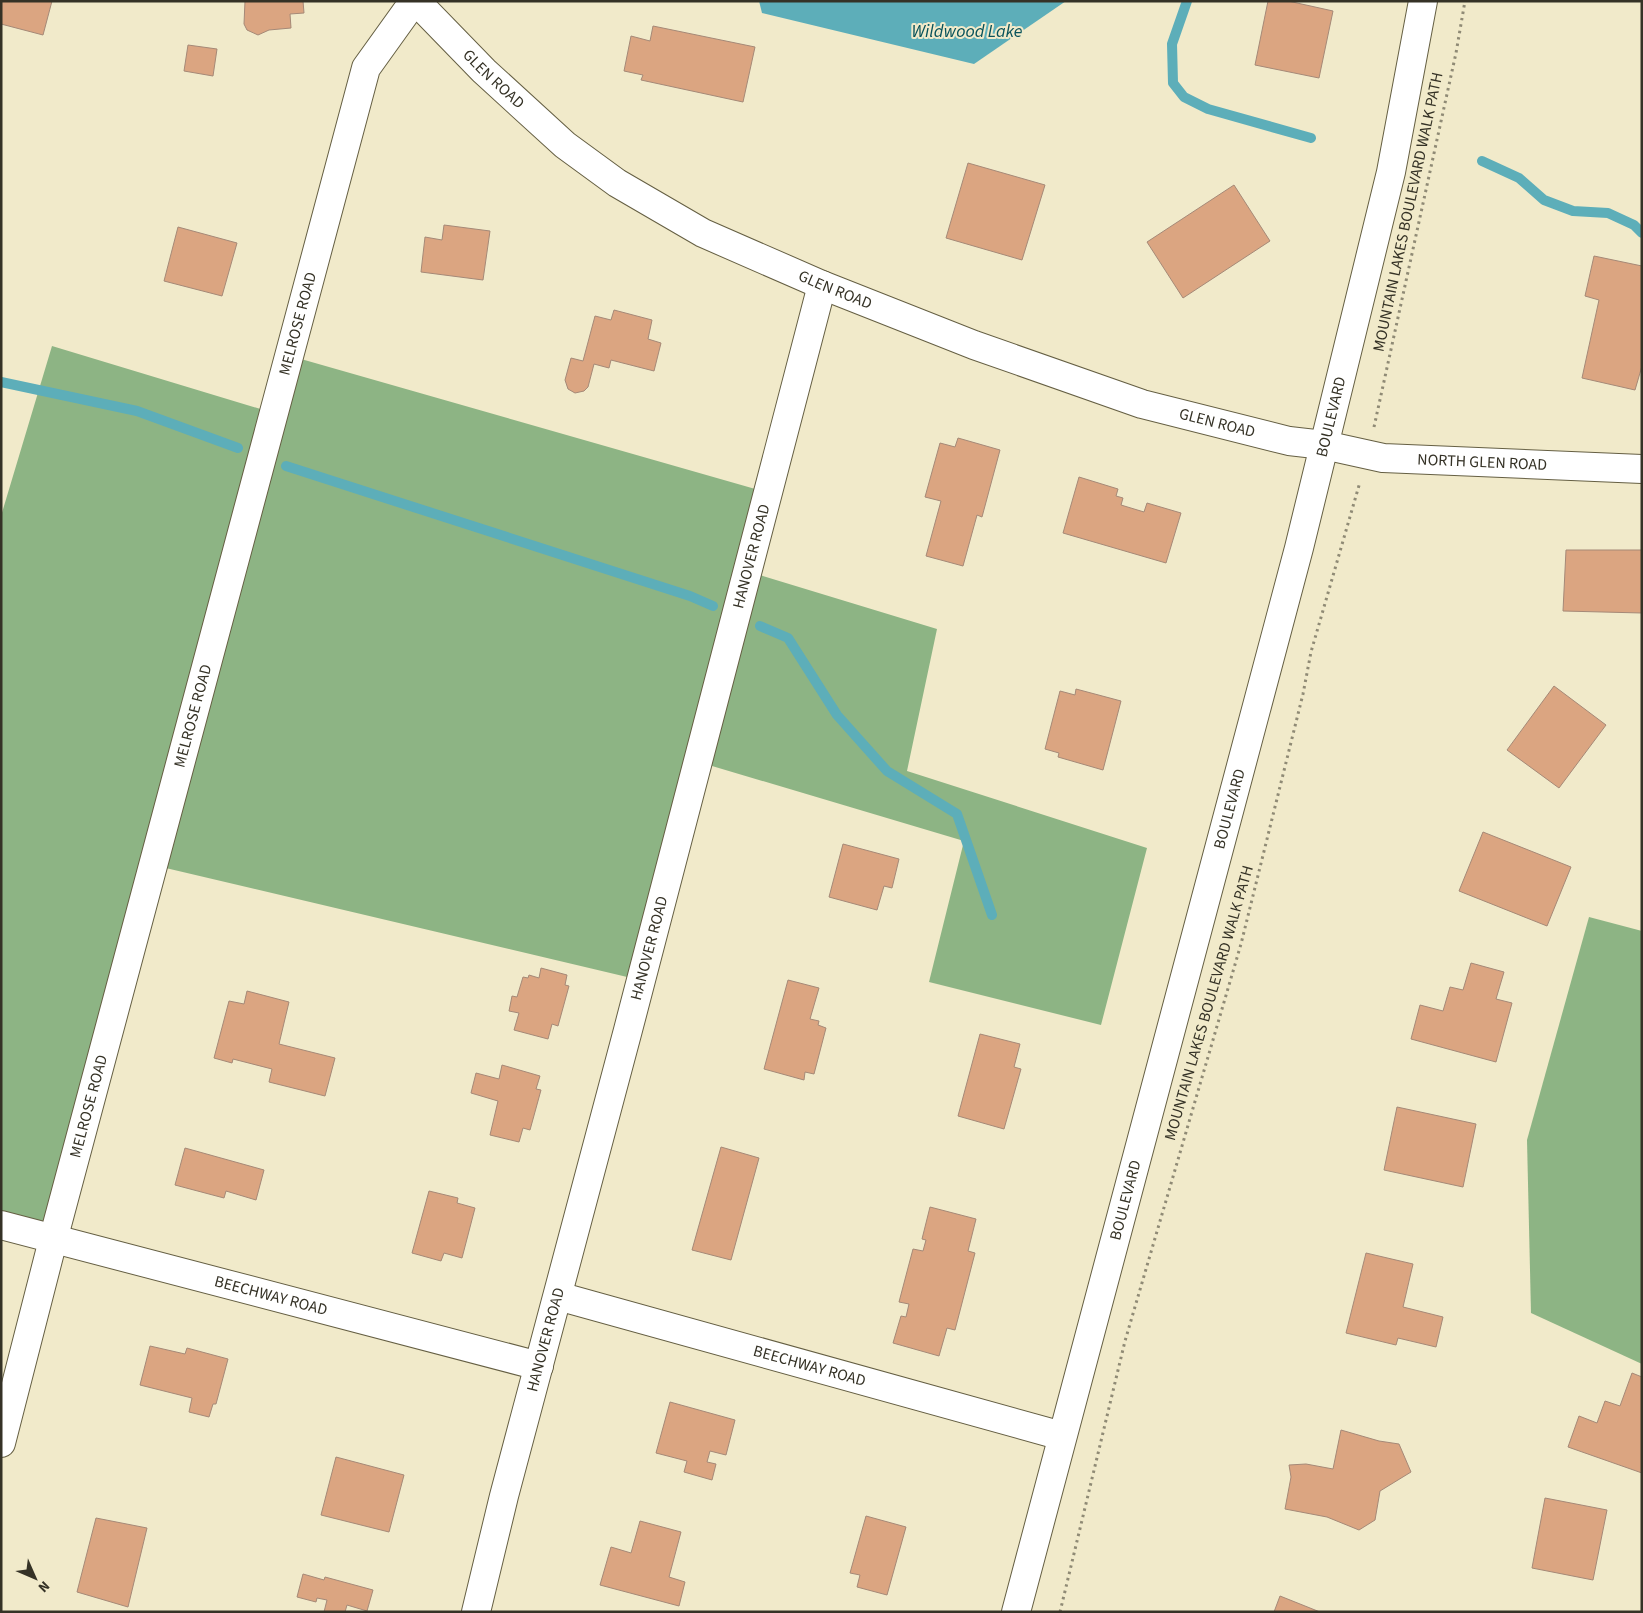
<svg xmlns="http://www.w3.org/2000/svg" width="1643" height="1613" font-family="'Source Sans 3',sans-serif">
	<style>
		.forest { fill: #8db484 }
		.water { fill: #5daeb9 }
		.lines { fill: none; stroke-linecap: round; stroke-linejoin: round }
		.stream { stroke: #5daeb9; stroke-width: 10 }
		.building { fill: #dba581; stroke: #a58977 }
		.street-casing { stroke: #655f43; stroke-width: 30 }
		.secondary-casing { stroke: #655f43; stroke-width: 30 }
		.path { stroke: #8f8a75; stroke-width: 3; stroke-dasharray: 2.5 4; stroke-linecap: butt }
		.street { stroke: #fff; stroke-width: 28 }
		.secondary { stroke: #fff; stroke-width: 28 }
		.labels { text-anchor: middle; dominant-baseline: central; stroke-width: 4; stroke-linejoin: round; paint-order: stroke }
		.street-label { font-size: 16px; fill: #353226; stroke: #f1eaca }
		.water-label { font-size: 18px; font-style: italic; fill: #08525a; stroke: #f1eaca }
	</style>
	<rect width="100%" height="100%" fill="#f1eaca"/>
	<!-- forest -->
	<g class="forest">
		<path d="M52 346 277 414 294 357 773 494 753 573 937 629 907 771 1147 848 1101 1025 929 982 964 841 702 763 644 981 153 865 49 1236 1 1223V516Z"/>
		<path d="M1589 917 1642 931V1364L1531 1313 1527 1140Z"/>
	</g>
	<!-- water -->
	<path class="water" d="M759 1H1066L974 64 762 13Z"/>
	<g class="lines">
		<!-- stream -->
		<g class="stream">
			<path d="M1187 1 1172 44 1173 83 1184 97 1208 109 1311 138"/>
			<path d="M1482 161 1519 178 1544 200 1573 211 1608 213 1634 225 1642 233"/>
			<path d="M1 382 137 411 238 448"/>
			<path d="M286 466 690 596 713 606"/>
			<path d="M760 626 788 638 837 715 887 771 957 814 992 915"/>
		</g>
	</g>
	<!-- building -->
	<g class="building">
		<path d="M1 1H52L43 35 1 24Z"/>
		<path d="M245 1H303L304 13 290 14 291 28 269 30 258 35 247 30 244 24Z"/>
		<path d="M1268 1H1288L1333 11 1319 78 1255 65Z"/>
		<path d="M653 26 755 47 743 102 641 80 643 75 624 71 631 36 650 41Z"/>
		<path d="M188 45 217 49 213 76 184 71Z"/>
		<path d="M968 163 1045 185 1022 260 946 238Z"/>
		<path d="M1234 185 1270 241 1183 298 1147 242Z"/>
		<path d="M444 225 490 231 483 280 421 272 425 237 442 240Z"/>
		<path d="M178 227 237 243 222 296 164 281Z"/>
		<path d="M1594 256 1642 266V366L1635 390 1582 378 1599 300 1585 296Z"/>
		<path d="M614 310 652 320 648 339 661 343 654 371 611 360 609 368 594 364 588 387 584 391 575 393 568 389 565 380 571 358 583 361 595 316 611 320Z"/>
		<path d="M958 438 1000 450 982 517 977 515 963 566 926 556 941 501 925 497 940 443 955 447Z"/>
		<path d="M1079 477 1118 489 1116 496 1123 498 1121 505 1144 512 1147 503 1181 513 1166 563 1063 533Z"/>
		<path d="M1566 550H1642V613L1563 611Z"/>
		<path d="M1554 686 1606 725 1559 788 1507 750Z"/>
		<path d="M1076 689 1121 701 1103 770 1058 757 1059 753 1045 749 1060 691 1075 695Z"/>
		<path d="M1483 832 1571 867 1547 926 1459 891Z"/>
		<path d="M843 844 899 859 892 888 884 886 877 910 829 897Z"/>
		<path d="M1471 963 1504 972 1496 999 1512 1003 1496 1062 1411 1039 1420 1005 1443 1011 1450 987 1463 990Z"/>
		<path d="M541 968 567 975 565 985 569 986 558 1026 552 1024 548 1039 514 1030 519 1013 509 1011 512 996 517 997 523 977 528 978 529 975 539 978Z"/>
		<path d="M788 980 819 988 810 1019 819 1021 818 1025 826 1028 814 1074 805 1072 804 1080 764 1069Z"/>
		<path d="M247 991 289 1002 279 1044 335 1058 325 1096 269 1082 272 1069 233 1059 232 1063 214 1058 229 1001 244 1004Z"/>
		<path d="M980 1034 1020 1044 1014 1067 1021 1069 1004 1129 958 1116Z"/>
		<path d="M502 1065 540 1076 536 1089 541 1090 530 1130 523 1128 519 1142 490 1135 498 1101 471 1093 476 1073 499 1079Z"/>
		<path d="M1397 1107 1476 1124 1463 1187 1384 1170Z"/>
		<path d="M721 1147 759 1158 731 1260 692 1250Z"/>
		<path d="M185 1148 264 1170 256 1200 226 1191 224 1198 175 1185Z"/>
		<path d="M429 1191 458 1198 457 1203 475 1208 462 1258 444 1253 441 1261 412 1253Z"/>
		<path d="M930 1207 976 1219 968 1251 975 1253 955 1330 947 1328 939 1356 893 1343 901 1316 906 1317 909 1304 899 1302 913 1249 923 1251 926 1240 922 1239Z"/>
		<path d="M1366 1253 1413 1264 1403 1307 1443 1317 1436 1347 1398 1338 1396 1345 1346 1333Z"/>
		<path d="M150 1346 185 1354 187 1348 228 1359 216 1404H213L209 1417 189 1412 192 1398 140 1385Z"/>
		<path d="M1632 1373 1642 1377V1473L1568 1447 1579 1416 1597 1423 1605 1401 1620 1406Z"/>
		<path d="M670 1402 735 1420 726 1455 710 1451 707 1462 716 1464 712 1480 684 1472 687 1461 656 1453Z"/>
		<path d="M1341 1430 1379 1441 1399 1444 1411 1472 1380 1491 1375 1520 1359 1530 1327 1517 1285 1509 1291 1477 1289 1465 1306 1464 1333 1469Z"/>
		<path d="M336 1457 404 1475 389 1532 321 1515Z"/>
		<path d="M1545 1498 1607 1510 1593 1580 1532 1568Z"/>
		<path d="M866 1516 906 1527 887 1595 857 1587 860 1575 850 1573Z"/>
		<path d="M96 1518 147 1528 128 1607 77 1592Z"/>
		<path d="M640 1521 681 1532 669 1577 685 1582 679 1606 600 1585 611 1547 631 1553Z"/>
		<path d="M303 1574 324 1580 325 1577 373 1590 367 1611 347 1605 345 1612H324L327 1600 317 1598 316 1602 297 1597Z"/>
		<path d="M1280 1596 1320 1612H1274Z"/>
	</g>
	<g class="lines">
		<defs>
			<g id="street">
				<path id="s1" d="M416 1 484 71 565 145 617 183 703 233 822 285 974 345 1142 404 1289 441 1324 445 1383 458 1642 469"/>
				<path id="s2" d="M1 1225 539 1366"/>
				<path id="s3" d="M558 1296 1062 1436"/>
				<path id="s4" d="M1 1443 53 1240 366 68 414 1"/>
				<path id="s5" d="M476 1612 504 1496 628 1030 822 285"/>
			</g>
			<g id="secondary">
				<path id="s6" d="M1016 1612 1299 548 1391 172 1423 1"/>
			</g>
		</defs>
		<!-- street casing -->
		<use href="#street" class="street-casing"/>
		<!-- secondary casing -->
		<use href="#secondary" class="secondary-casing"/>
		<!-- path -->
		<g class="path">
			<path d="M1374 427 1456 53 1465 1"/>
			<path d="M1060 1612 1125 1341 1241 944 1303 694 1311 652 1360 482"/>
		</g>
		<!-- street -->
		<use href="#street" class="street"/>
		<!-- secondary -->
		<use href="#secondary" class="secondary"/>
	</g>
	<g class="labels">
		<!-- street labels -->
		<g class="street-label">
			<text stroke="none"><textPath href="#s1" startOffset="110">GLEN ROAD</textPath></text>
			<text transform="translate(1408 212) rotate(-78)">MOUNTAIN LAKES BOULEVARD WALK PATH</text>
			<text stroke="none"><textPath href="#s1" startOffset="515">GLEN ROAD</textPath></text>
			<text stroke="none"><textPath href="#s4" startOffset="1158">MELROSE ROAD</textPath></text>
			<text stroke="none"><textPath href="#s6" startOffset="1236">BOULEVARD</textPath></text>
			<text stroke="none"><textPath href="#s1" startOffset="920">GLEN ROAD</textPath></text>
			<text stroke="none"><textPath href="#s1" startOffset="1189">NORTH GLEN ROAD</textPath></text>
			<text stroke="none"><textPath href="#s5" startOffset="1091">HANOVER ROAD</textPath></text>
			<text stroke="none"><textPath href="#s4" startOffset="752">MELROSE ROAD</textPath></text>
			<text stroke="none"><textPath href="#s6" startOffset="831">BOULEVARD</textPath></text>
			<text stroke="none"><textPath href="#s5" startOffset="686">HANOVER ROAD</textPath></text>
			<text transform="translate(1209 1003) rotate(-74)">MOUNTAIN LAKES BOULEVARD WALK PATH</text>
			<text stroke="none"><textPath href="#s4" startOffset="348">MELROSE ROAD</textPath></text>
			<text stroke="none"><textPath href="#s6" startOffset="426">BOULEVARD</textPath></text>
			<text stroke="none"><textPath href="#s2" startOffset="279">BEECHWAY ROAD</textPath></text>
			<text stroke="none"><textPath href="#s5" startOffset="281">HANOVER ROAD</textPath></text>
			<text stroke="none"><textPath href="#s3" startOffset="261">BEECHWAY ROAD</textPath></text>
		</g>
		<!-- water labels -->
		<g class="water-label">
			<text x="967" y="31">Wildwood Lake</text>
		</g>
	</g>
	<!-- border -->
	<rect width="1643" height="1613" fill="none" stroke="#353226" stroke-width="5"/>
	<!-- north arrow -->
	<g transform="translate(35 1578) rotate(135)" stroke="#f1eaca" stroke-width="4" paint-order="stroke">
	<path d="M0-4L9 19L0 12L-9 19Z" fill="#353226"/>
	<text y="-8" font-size="14" font-weight="bold" text-anchor="middle" fill="#353226">N</text>
	</g>
</svg>
